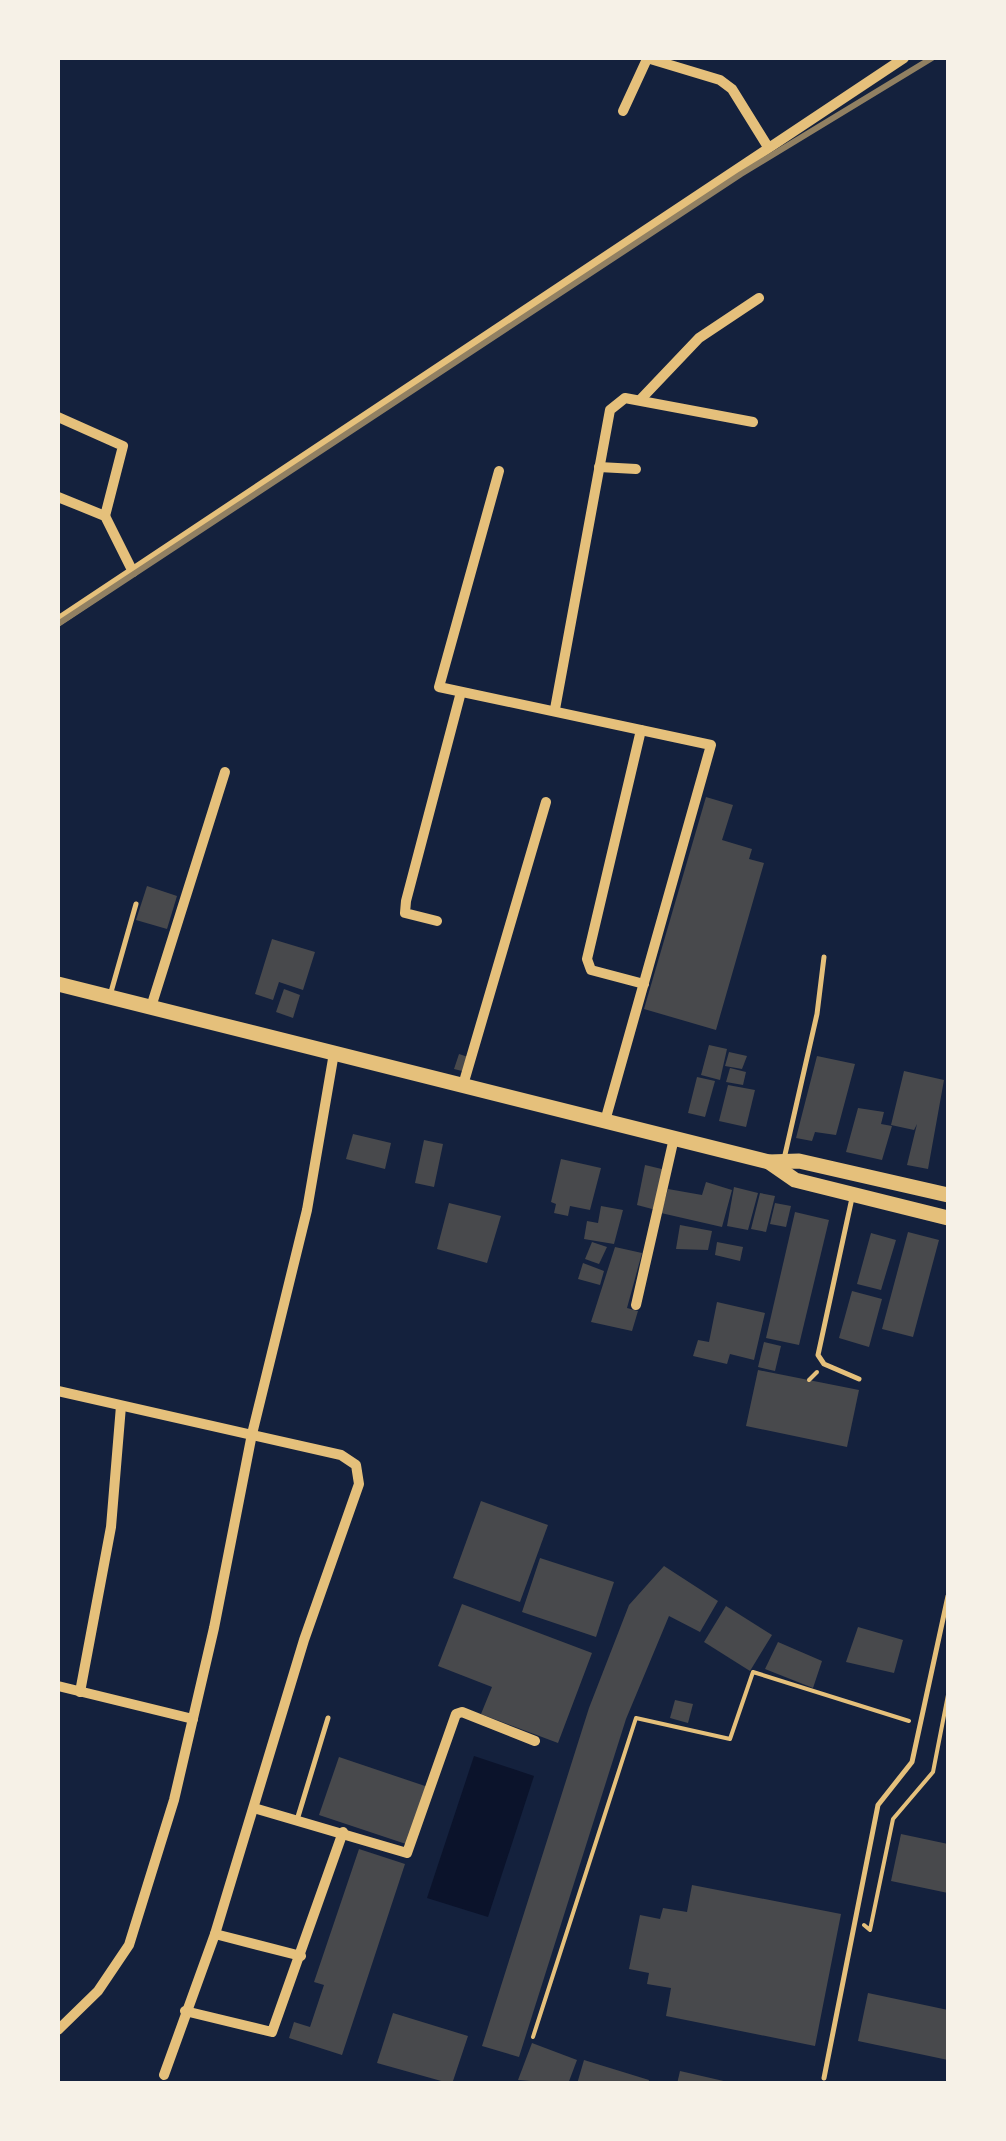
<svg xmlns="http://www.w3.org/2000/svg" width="1006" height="2141" font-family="'DejaVu Sans',sans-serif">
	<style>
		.water { fill: #0b132b }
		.building { fill: #48494c }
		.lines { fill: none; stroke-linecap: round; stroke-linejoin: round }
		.path { stroke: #e5c07b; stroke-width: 4 }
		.service { stroke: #e5c07b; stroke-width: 5 }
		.minor { stroke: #e5c07b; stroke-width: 10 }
		.primary { stroke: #e5c07b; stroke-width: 15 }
		.rail { stroke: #918062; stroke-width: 6 }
	</style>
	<rect width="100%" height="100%" fill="#14213d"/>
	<!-- water -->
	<path class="water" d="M474 1756 534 1776 488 1917 427 1898Z"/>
	<!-- building -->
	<g class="building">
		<path d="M706 797 733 805 722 840 752 849 749 859 764 863 716 1030 644 1009Z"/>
		<path d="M147 886 177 896 167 929 136 920Z"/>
		<path d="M272 939 315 952 303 990 279 982 273 1000 255 994Z"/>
		<path d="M284 989 300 995 293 1018 276 1012Z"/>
		<path d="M709 1045 727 1049 720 1080 701 1075Z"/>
		<path d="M729 1052 747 1056 742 1069 725 1066Z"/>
		<path d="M459 1054 471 1058 466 1072 454 1069Z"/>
		<path d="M817 1056 855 1064 836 1135 815 1132 812 1141 796 1138Z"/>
		<path d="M730 1068 746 1072 743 1085 726 1082Z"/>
		<path d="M904 1071 944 1080 928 1169 907 1165 917 1124 914 1130 891 1125Z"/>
		<path d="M697 1077 715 1081 705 1117 688 1113Z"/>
		<path d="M728 1085 755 1090 746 1127 719 1121Z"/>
		<path d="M858 1108 884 1112 881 1124 892 1126 882 1160 846 1152Z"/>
		<path d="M353 1134 391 1143 385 1169 346 1159Z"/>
		<path d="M424 1140 443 1144 434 1187 415 1183Z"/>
		<path d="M561 1159 601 1168 590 1210 570 1206 568 1216 554 1213 556 1204 551 1202Z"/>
		<path d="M645 1165 666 1170 656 1210 637 1205Z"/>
		<path d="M706 1182 732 1190 722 1227 661 1213 668 1189 702 1195Z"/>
		<path d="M734 1187 758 1193 748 1230 727 1226Z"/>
		<path d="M760 1193 775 1196 766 1232 751 1229Z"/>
		<path d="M449 1203 501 1216 487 1263 437 1249Z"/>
		<path d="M775 1203 791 1206 786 1227 770 1224Z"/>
		<path d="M601 1206 623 1210 614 1244 584 1239 587 1221 598 1223Z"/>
		<path d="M795 1212 829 1220 799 1345 766 1338Z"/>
		<path d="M680 1225 712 1231 708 1250 676 1249Z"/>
		<path d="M908 1232 939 1240 913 1337 882 1329Z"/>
		<path d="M871 1233 896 1240 881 1290 857 1284Z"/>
		<path d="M592 1242 607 1247 599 1264 585 1259Z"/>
		<path d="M717 1242 743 1247 740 1261 715 1255Z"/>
		<path d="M615 1247 642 1253 627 1308 638 1311 632 1331 591 1322Z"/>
		<path d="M583 1263 604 1271 600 1285 578 1279Z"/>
		<path d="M852 1291 882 1299 869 1347 839 1338Z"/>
		<path d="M717 1302 765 1313 754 1360 730 1354 727 1364 693 1356 698 1340 709 1342Z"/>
		<path d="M764 1342 781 1346 775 1371 758 1367Z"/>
		<path d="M758 1370 859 1390 847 1447 746 1426Z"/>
		<path d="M481 1501 548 1525 520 1602 453 1578Z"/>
		<path d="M540 1558 614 1582 596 1637 522 1612Z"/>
		<path d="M664 1566 718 1601 700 1632 669 1616 626 1719 519 2057 482 2046 589 1708 629 1605Z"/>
		<path d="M462 1604 592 1653 558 1743 481 1714 492 1687 438 1666Z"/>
		<path d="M726 1606 772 1635 750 1671 704 1642Z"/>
		<path d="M858 1627 903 1640 894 1673 846 1662Z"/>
		<path d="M778 1642 822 1661 813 1688 765 1669Z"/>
		<path d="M675 1700 693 1704 688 1723 670 1718Z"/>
		<path d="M339 1757 428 1787 409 1845 319 1815Z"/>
		<path d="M901 1834 948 1844V1893L891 1881Z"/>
		<path d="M359 1849 405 1864 342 2055 289 2038 294 2022 310 2027 324 1985 314 1982Z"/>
		<path d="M692 1885 841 1914 815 2046 666 2016 671 1988 647 1984 649 1973 629 1969 640 1915 660 1919 663 1908 687 1912Z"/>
		<path d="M868 1993 948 2010V2060L858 2041Z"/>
		<path d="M393 2013 468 2036 452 2084 377 2063Z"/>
		<path d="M532 2043 577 2060 568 2084 518 2080Z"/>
		<path d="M584 2060 649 2080 648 2084H577Z"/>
		<path d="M680 2071 728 2082V2084H677Z"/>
	</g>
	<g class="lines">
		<!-- path -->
		<g class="path">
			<path d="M809 1380 817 1372"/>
			<path d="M864 1925 870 1930 893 1819 933 1772 948 1695"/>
			<path d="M533 2037 636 1718 730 1739 753 1672 909 1721"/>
		</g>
		<!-- service -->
		<g class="service">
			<path d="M111 992 136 904"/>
			<path d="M784 1159 817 1014 824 957"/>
			<path d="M852 1198 818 1355 824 1364 859 1379"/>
			<path d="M297 1820 328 1718"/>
			<path d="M824 2078 878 1805 912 1762 948 1596"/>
		</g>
		<!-- minor -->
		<g class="minor">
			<path d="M647 58 720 80 732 89 768 147"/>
			<path d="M623 111 647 59"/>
			<path d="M640 400 699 338 759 298"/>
			<path d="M58 417 123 446 105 516"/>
			<path d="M599 467 636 469"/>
			<path d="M499 471 439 687 711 745 605 1121"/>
			<path d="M58 497 105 516 133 572"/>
			<path d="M58 621 904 58"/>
			<path d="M555 709 610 410 625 398 753 422"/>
			<path d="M641 730 587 959 591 970 644 984"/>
			<path d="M437 921 405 913 406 901 461 692"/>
			<path d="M151 1007 225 772"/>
			<path d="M463 1085 546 802"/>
			<path d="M636 1305 674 1138"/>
			<path d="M58 1391 341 1455 356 1465 359 1484 304 1640 215 1934 164 2075"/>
			<path d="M58 1686 193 1719"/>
			<path d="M80 1692 111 1527 121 1406"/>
			<path d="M254 1808 407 1853 456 1714 462 1712 535 1741"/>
			<path d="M215 1934 301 1956"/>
			<path d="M185 2011 272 2032 343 1832"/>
			<path d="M58 2030 98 1991 129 1945 174 1800 214 1628 252 1434 307 1210 334 1053"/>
		</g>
		<!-- primary -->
		<g class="primary">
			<path d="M58 984 769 1162 799 1161 948 1195"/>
			<path d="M769 1162 795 1180 948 1218"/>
		</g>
		<!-- rail -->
		<path class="rail" d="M58 624 741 174 932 58"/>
	</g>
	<!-- border -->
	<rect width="1006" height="2141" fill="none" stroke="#f6f1e7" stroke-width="120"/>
</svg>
